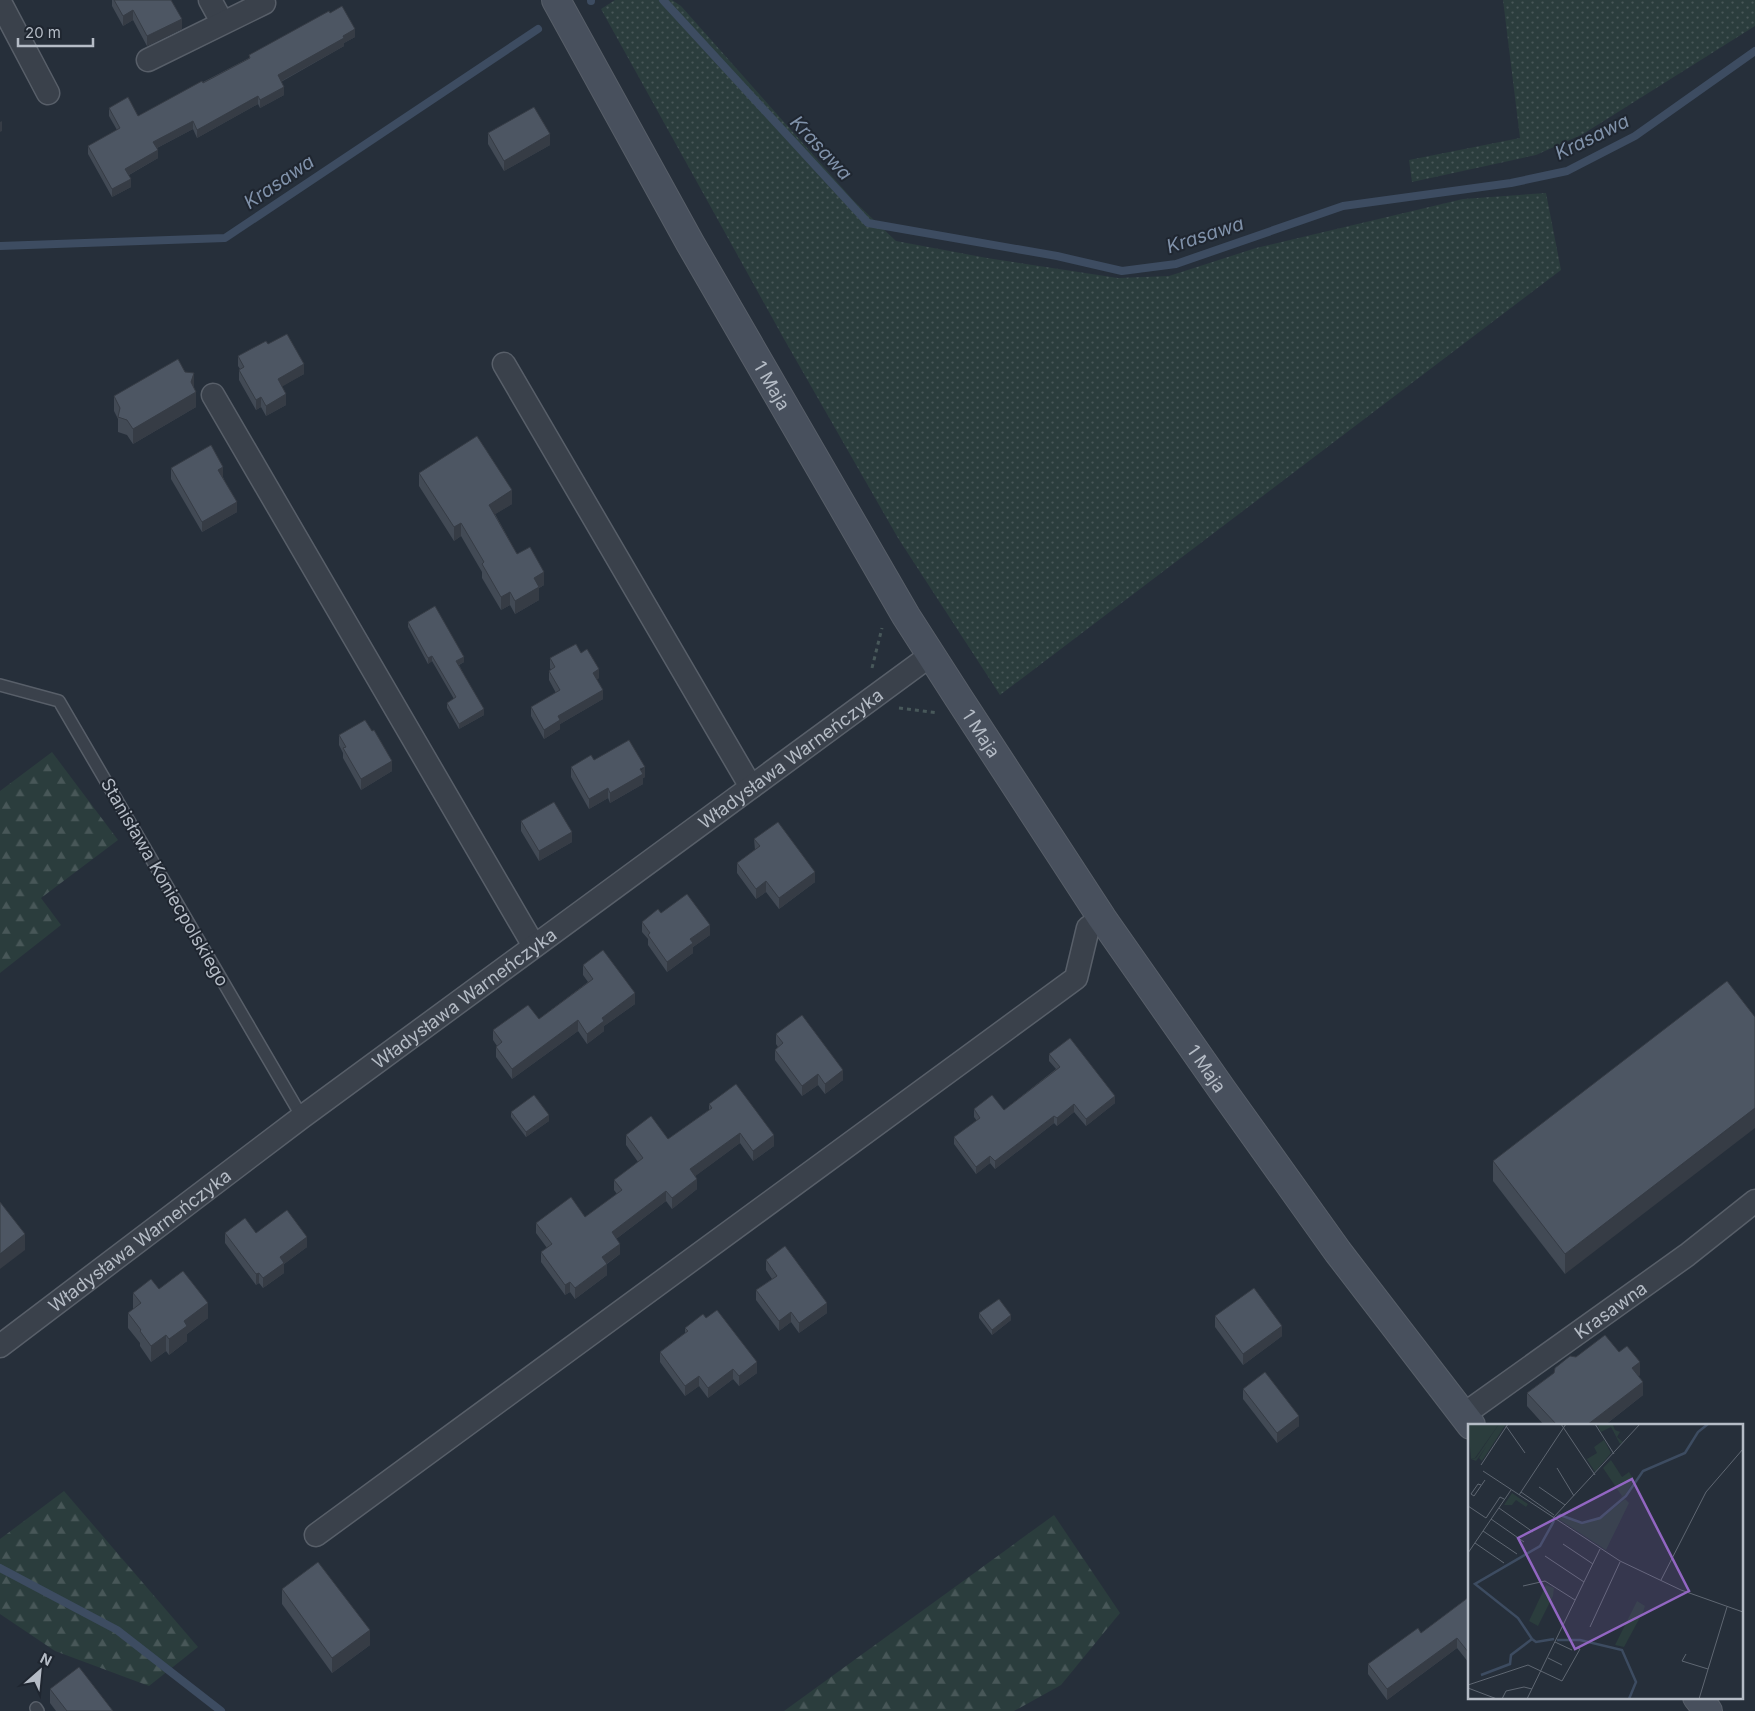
<svg xmlns="http://www.w3.org/2000/svg" width="1755" height="1711" font-family="Inter,sans-serif">
	<style>
		.grass { fill: url(#grass-dots) }
		.forest { fill: url(#forest-firs) }
		.lines { fill: none; stroke-linecap: round; stroke-linejoin: round }
		.stream { stroke: #3d4c61; stroke-width: 8 }
		.lane-casing { stroke: #585f69; stroke-width: 14 }
		.street-casing { stroke: #585f69; stroke-width: 25 }
		.secondary-casing { stroke: #585f69; stroke-width: 30 }
		.path { stroke: #48585a; stroke-width: 3; stroke-dasharray: 4 4; stroke-linecap: butt }
		.lane { stroke: #3a414b; stroke-width: 11 }
		.street { stroke: #3a414b; stroke-width: 22 }
		.secondary { stroke: #48505d; stroke-width: 28 }
		.wall { fill: #424a55 }
		.shaded-wall { fill: #363c45 }
		.building { fill: #4d5663; stroke: #363c45 }
		.labels { text-anchor: middle; dominant-baseline: central; stroke-width: 4; stroke-linejoin: round; paint-order: stroke }
		.street-label { font-size: 18px; fill: #b5bcc6; stroke: #1f2630 }
		.water-label { font-size: 19px; font-style: italic; fill: #8092aa; stroke: #1f2630 }
		.inset-river { fill: none; stroke: #3d4c61; stroke-width: 2.5 }
		.inset-road { fill: none; stroke: #5f6772; stroke-width: 1 }
		.view { fill: #9266c2; fill-opacity: 0.15; stroke: #9266c2; stroke-width: 2.5 }
		.inset-edge { fill: none; stroke: #b5bcc6; stroke-width: 2.5 }
	</style>
	<defs>
		<pattern id="grass-dots" width="8" height="8" patternUnits="userSpaceOnUse" patternTransform="scale(1.25)"><rect width="8" height="8" fill="#2b3d3d"/><path d="M2 2h.1M6 6h.1" fill="none" stroke="#485758" stroke-width="1.8" stroke-linecap="round"/></pattern>
		<pattern id="forest-firs" width="22" height="20" patternUnits="userSpaceOnUse" patternTransform="scale(1.25)"><rect width="22" height="20" fill="#2b3d3d"/><path d="M5 1l3.5 6h-7zM16 11l3.5 6h-7z" fill="#485758"/></pattern>
	</defs>
	<rect width="100%" height="100%" fill="#262f3a"/>
	<!-- grass -->
	<g class="grass">
		<path d="M615 0H672L681 6 854 201 896 241 987 258 1118 278 1169 276 1256 248 1463 199 1546 193 1561 270 1000 695 898 538 784 339 601 9Z"/>
		<path d="M1503 0H1755V26L1583 134 1536 155 1412 182 1409 160 1520 138Z"/>
	</g>
	<!-- forest -->
	<g class="forest">
		<path d="M52 752 118 840 41 898 61 925 0 973V791Z"/>
		<path d="M64 1491 198 1647 149 1686 55 1651 0 1614V1539Z"/>
		<path d="M1054 1515 1120 1613 1061 1685 1014 1711H784Z"/>
	</g>
	<g class="lines">
		<!-- stream -->
		<g class="stream">
			<path d="M663 0 868 223 1057 256 1122 271 1176 264 1343 206 1511 183 1567 171 1635 136 1755 51"/>
			<path d="M591 1V0"/>
			<path d="M0 246 225 238 538 29"/>
			<path d="M0 1568 117 1630 221 1711"/>
		</g>
		<defs>
			<g id="lane">
				<path d="M0 685 59 701 302 1117"/>
				<path d="M36 1708 38 1711"/>
			</g>
			<g id="street">
				<path d="M210 0 222 22"/>
				<path d="M0 2 48 93"/>
				<path d="M148 60 264 3"/>
				<path d="M504 364 751 787"/>
				<path d="M213 395 534 946"/>
				<path id="s1" d="M0 1346 302 1117 931 655"/>
				<path id="s2" d="M1463 1415 1687 1255 1755 1201"/>
				<path d="M316 1535 1076 978 1088 928 1102 918"/>
			</g>
			<g id="secondary">
				<path id="s3" d="M556 0 690 243 906 616 958 697 1102 918 1223 1091 1338 1252 1471 1425"/>
				<path d="M1697 1697 1708 1711"/>
			</g>
		</defs>
		<!-- lane casing -->
		<use href="#lane" class="lane-casing"/>
		<!-- street casing -->
		<use href="#street" class="street-casing"/>
		<!-- secondary casing -->
		<use href="#secondary" class="secondary-casing"/>
		<!-- path -->
		<g class="path">
			<path d="M872 668 882 628"/>
			<path d="M899 708 938 713"/>
		</g>
		<!-- lane -->
		<use href="#lane" class="lane"/>
		<!-- street -->
		<use href="#street" class="street"/>
		<!-- secondary -->
		<use href="#secondary" class="secondary"/>
	</g>
	<!-- wall -->
	<g class="wall">
		<path d="M112 0H171L182 29 147 46 133 20 123 26 112 6Z"/>
		<path d="M330 13 355 37 344 43V46L281 82 284 95 260 108 258 104 197 138 193 129 157 148 158 158 129 175 131 187 112 197 88 154V146L117 130 109 116V108L138 116 249 58V55Z"/>
		<path d="M488 133 550 145 504 171 488 144Z"/>
		<path d="M268 344 304 374 282 386 286 405 266 416 261 407 256 410 239 380V370L240 369 238 366V356Z"/>
		<path d="M194 388 196 407 133 444 127 435 118 432V419L114 411V396Z"/>
		<path d="M171 468 223 477 237 512 202 532 171 479Z"/>
		<path d="M419 473 512 504 495 514 517 554 544 585 539 588V600L515 614 510 605 501 610 482 578V572L461 536 454 541 419 486Z"/>
		<path d="M408 622 464 662 459 665 484 715 459 729 447 708V703L454 699 432 661 428 664 408 627Z"/>
		<path d="M581 653 599 678 597 679 603 699 560 724V729L544 739 531 716V707L556 693 549 680V671L551 670 550 668V658Z"/>
		<path d="M339 735 392 771 361 790 343 758V753L339 745Z"/>
		<path d="M594 760 645 777 643 778V784L610 803 608 798 589 809 571 777V767Z"/>
		<path d="M521 821 572 842 539 861 521 831Z"/>
		<path d="M754 839 815 882 779 909 766 892 756 899 737 873V863L755 850Z"/>
		<path d="M661 913 710 935 693 947V953L667 972 648 945V939L642 932V922Z"/>
		<path d="M583 965 635 1004 604 1026V1031L587 1044 578 1031 512 1079 496 1057V1047L497 1046 493 1040V1030L539 1019 588 982 583 975Z"/>
		<path d="M1755 1017 1565 1274 1493 1181V1161Z"/>
		<path d="M776 1034 843 1080 825 1094 818 1085 802 1096 775 1060V1050L778 1047 776 1044Z"/>
		<path d="M1049 1054 1115 1103 1086 1126 1074 1112 1057 1126 1054 1123 995 1169 990 1163 976 1174 954 1144V1137L977 1121 974 1117V1109L1004 1110 1056 1069 1049 1061Z"/>
		<path d="M709 1104 774 1146 753 1161 740 1143 695 1176 697 1189 672 1209 666 1201 616 1239 620 1254 607 1264V1275L575 1299 570 1292 565 1295 541 1262V1252L547 1248 536 1233V1223L585 1217 617 1194 614 1190V1180L638 1162 626 1145V1135L668 1139 709 1110Z"/>
		<path d="M511 1112 549 1121 526 1137 511 1117Z"/>
		<path d="M225 1233H256L307 1247 284 1264V1273L263 1288 259 1283 256 1285 225 1243Z"/>
		<path d="M766 1260 827 1313 799 1333 791 1322 779 1331 756 1300V1290L772 1279 766 1270Z"/>
		<path d="M159 1289 208 1318 187 1334V1341L169 1355 166 1351 151 1362 140 1346V1343L128 1328V1313L133 1309V1293Z"/>
		<path d="M979 1313 1011 1320 992 1335 979 1318Z"/>
		<path d="M1215 1316 1282 1336 1243 1365 1215 1327Z"/>
		<path d="M706 1318 757 1373 739 1386 733 1379 708 1398 699 1386 685 1396 660 1362V1352L685 1333V1328Z"/>
		<path d="M1619 1352 1640 1375 1638 1376 1643 1395 1605 1425H1544L1527 1406V1393L1576 1357Z"/>
		<path d="M1243 1389 1299 1426 1277 1443 1243 1399Z"/>
		<path d="M282 1589 370 1645 332 1673 282 1604Z"/>
		<path d="M1469 1597V1663L1457 1648 1387 1700 1368 1674V1664L1421 1633Z"/>
		<path d="M50 1689 113 1711H56L50 1703Z"/>
	</g>
	<!-- shaded-wall -->
	<g class="shaded-wall">
		<path d="M133 10V20L123 26V16Z"/>
		<path d="M182 19V29L147 46V36Z"/>
		<path d="M355 29V37L344 43V46L278 83V75Z"/>
		<path d="M284 87V95L260 108V100Z"/>
		<path d="M258 96V104L197 138V130Z"/>
		<path d="M2 121V131L0 132V122Z"/>
		<path d="M193 121V129L153 150V142Z"/>
		<path d="M550 134V145L504 171V161Z"/>
		<path d="M158 150V158L125 177V169Z"/>
		<path d="M131 179V187L112 197V189Z"/>
		<path d="M304 364V374L278 389V379Z"/>
		<path d="M194 373V389L196 392V407L133 444V429L191 382Z"/>
		<path d="M286 394V405L266 416V406Z"/>
		<path d="M261 397V407L256 410V400Z"/>
		<path d="M223 467V477L218 480V470Z"/>
		<path d="M512 490V504L489 518V505Z"/>
		<path d="M237 502V512L202 532V522Z"/>
		<path d="M461 523V536L454 541V527Z"/>
		<path d="M544 572V585L539 588V600L515 614V601L534 578Z"/>
		<path d="M510 592V605L501 610V597Z"/>
		<path d="M432 656V661L428 664V658Z"/>
		<path d="M464 657V662L456 666V661Z"/>
		<path d="M599 669V678L593 682V673Z"/>
		<path d="M603 690V699L560 724V729L544 739V730L558 716Z"/>
		<path d="M484 709V715L459 729V724Z"/>
		<path d="M392 761V771L361 790V779Z"/>
		<path d="M645 767V777L643 778V784L610 803V793Z"/>
		<path d="M608 788V798L589 809V799Z"/>
		<path d="M572 832V842L539 861V851Z"/>
		<path d="M815 872V882L779 909V898Z"/>
		<path d="M766 881V892L756 899V889Z"/>
		<path d="M710 925V935L693 947V953L667 972V962L690 939Z"/>
		<path d="M635 993V1004L604 1026V1031L587 1044V1034L602 1018Z"/>
		<path d="M578 1020V1031L512 1079V1069Z"/>
		<path d="M843 1070V1080L825 1094V1084Z"/>
		<path d="M818 1074V1085L802 1096V1086Z"/>
		<path d="M1115 1096V1103L1086 1126V1119Z"/>
		<path d="M1074 1104V1112L1057 1126V1118Z"/>
		<path d="M1755 1108V1128L1565 1274V1254Z"/>
		<path d="M549 1115V1121L526 1137V1132Z"/>
		<path d="M1054 1116V1123L995 1169V1161Z"/>
		<path d="M740 1133V1143L690 1180V1169Z"/>
		<path d="M774 1135V1146L753 1161V1151Z"/>
		<path d="M990 1156V1163L976 1174V1167Z"/>
		<path d="M697 1179V1189L672 1209V1198Z"/>
		<path d="M666 1191V1201L612 1242V1232Z"/>
		<path d="M25 1234V1250L0 1269V1254Z"/>
		<path d="M307 1237V1247L284 1264V1273L263 1288V1278L280 1257Z"/>
		<path d="M620 1244V1254L602 1267V1257Z"/>
		<path d="M607 1264V1275L575 1299V1288Z"/>
		<path d="M259 1273V1283L256 1285V1274Z"/>
		<path d="M570 1282V1292L565 1295V1285Z"/>
		<path d="M208 1303V1318L187 1334V1341L169 1355V1339L184 1321Z"/>
		<path d="M827 1303V1313L799 1333V1323Z"/>
		<path d="M791 1312V1322L779 1331V1321Z"/>
		<path d="M1011 1315V1320L992 1335V1330Z"/>
		<path d="M1282 1326V1336L1243 1365V1354Z"/>
		<path d="M166 1335V1351L151 1362V1346Z"/>
		<path d="M757 1362V1373L739 1386V1376Z"/>
		<path d="M1640 1362V1375L1632 1381V1368Z"/>
		<path d="M733 1369V1379L708 1398V1388Z"/>
		<path d="M699 1376V1386L685 1396V1386Z"/>
		<path d="M1643 1382V1395L1605 1425H1587Z"/>
		<path d="M1299 1416V1426L1277 1443V1433Z"/>
		<path d="M370 1630V1645L332 1673V1658Z"/>
		<path d="M1457 1638V1648L1387 1700V1689Z"/>
	</g>
	<!-- building -->
	<g class="building">
		<path d="M114 0H171L182 19 147 36 133 10 123 16Z"/>
		<path d="M342 6 355 29 343 36 344 38 278 75 284 87 260 100 258 96 197 130 193 121 153 142 158 150 125 169 131 179 112 189 88 146 120 128 109 108 128 97 138 116 202 81 203 83 250 58 249 55 329 11 330 13Z"/>
		<path d="M534 107 550 134 504 161 488 133Z"/>
		<path d="M287 334 304 364 278 379 286 394 266 406 261 397 256 400 239 370 244 367 238 356 266 341 268 344Z"/>
		<path d="M178 359 185 372 194 373 191 382 196 392 133 429 127 420 118 417 120 408 114 396Z"/>
		<path d="M477 436 512 490 489 505 517 554 530 547 544 572 534 578 539 587 515 601 510 592 501 597 482 564 484 562 461 523 454 527 419 473Z"/>
		<path d="M211 445 223 467 218 470 237 502 202 522 171 468Z"/>
		<path d="M435 606 464 657 456 661 484 709 459 724 447 703 456 697 432 656 428 658 408 622Z"/>
		<path d="M576 644 581 653 587 649 599 669 593 673 603 690 558 716 560 720 544 730 531 707 560 690 549 671 555 667 550 658Z"/>
		<path d="M365 720 372 731 374 730 392 761 361 779 343 748 346 747 339 735Z"/>
		<path d="M629 740 645 767 640 769 643 774 610 793 608 788 589 799 571 767 591 755 594 760Z"/>
		<path d="M554 802 572 832 539 851 521 821Z"/>
		<path d="M778 822 815 872 779 898 766 881 756 889 737 863 760 846 754 839Z"/>
		<path d="M687 894 710 925 690 939 693 943 667 962 648 935 650 933 642 922 658 909 661 913Z"/>
		<path d="M603 950 635 993 602 1018 604 1021 587 1034 578 1020 512 1069 496 1047 502 1042 493 1030 528 1005 539 1019 593 979 583 965Z"/>
		<path d="M1727 981 1755 1017V1108L1565 1254 1493 1161Z"/>
		<path d="M802 1015 843 1070 825 1084 818 1074 802 1086 775 1050 783 1043 776 1034Z"/>
		<path d="M1070 1038 1115 1096 1086 1119 1074 1104 1057 1118 1054 1116 995 1161 990 1156 976 1167 954 1137 980 1118 974 1109 992 1095 1004 1110 1060 1067 1049 1054Z"/>
		<path d="M736 1084 774 1135 753 1151 740 1133 690 1169 697 1179 672 1198 666 1191 612 1232 620 1244 602 1257 607 1264 575 1288 570 1282 565 1285 541 1252 552 1244 536 1223 571 1197 585 1217 622 1190 614 1180 643 1158 626 1135 651 1116 668 1139 712 1108 709 1104Z"/>
		<path d="M534 1095 549 1115 526 1132 511 1112Z"/>
		<path d="M0 1202 25 1234 0 1254Z"/>
		<path d="M287 1210 307 1237 280 1257 284 1263 263 1278 259 1273 256 1274 225 1233 245 1218 256 1233Z"/>
		<path d="M785 1246 827 1303 799 1323 791 1312 779 1321 756 1290 777 1276 766 1260Z"/>
		<path d="M183 1271 208 1303 184 1321 187 1326 169 1339 166 1335 151 1346 140 1331 141 1330 128 1313 141 1303 133 1293 151 1279 159 1289Z"/>
		<path d="M1254 1288 1282 1326 1243 1354 1215 1316Z"/>
		<path d="M999 1299 1011 1315 992 1330 979 1313Z"/>
		<path d="M717 1310 757 1362 739 1376 733 1369 708 1388 699 1376 685 1386 660 1352 688 1331 685 1328 703 1314 706 1318Z"/>
		<path d="M1605 1335 1619 1352 1627 1346 1640 1362 1632 1368 1643 1382 1587 1425H1557L1527 1393 1554 1373 1555 1368 1570 1356 1576 1357Z"/>
		<path d="M1265 1372 1299 1416 1277 1433 1243 1389Z"/>
		<path d="M318 1562 370 1630 332 1658 282 1589Z"/>
		<path d="M1469 1597V1653L1457 1638 1387 1689 1368 1664 1418 1628 1421 1633Z"/>
		<path d="M79 1667 113 1711H67L50 1689Z"/>
	</g>
	<g class="labels">
		<!-- street labels -->
		<g class="street-label">
			<text stroke="none"><textPath href="#s3" startOffset="442">1 Maja</textPath></text>
			<text stroke="none"><textPath href="#s3" startOffset="848">1 Maja</textPath></text>
			<text stroke="none"><textPath href="#s1" startOffset="985">Władysława Warneńczyka</textPath></text>
			<text transform="translate(165 882) rotate(60)">Stanisława Koniecpolskiego</text>
			<text stroke="none"><textPath href="#s1" startOffset="580">Władysława Warneńczyka</textPath></text>
			<text stroke="none"><textPath href="#s3" startOffset="1252">1 Maja</textPath></text>
			<text stroke="none"><textPath href="#s1" startOffset="175">Władysława Warneńczyka</textPath></text>
			<text stroke="none"><textPath href="#s2" startOffset="181">Krasawna</textPath></text>
		</g>
		<!-- water labels -->
		<g class="water-label">
			<text transform="translate(1592 137) rotate(-26)">Krasawa</text>
			<text transform="translate(821 148) rotate(47)">Krasawa</text>
			<text transform="translate(279 182) rotate(-34)">Krasawa</text>
			<text transform="translate(1205 235) rotate(-18)">Krasawa</text>
		</g>
	</g>
	<!-- overview -->
	<g transform="translate(1468 1424)">
		<rect width="275" height="275" fill="#262f3a"/>
		<path d="M31 0H38L14 37 11 34 18 23 8 37 3 35 8 34ZM133 0 145 1 147 6 158 10 152 8 149 13 155 18 152 20 143 3 133 8 130 2ZM136 16 143 29 127 48 113 26 119 35 129 29 126 23ZM143 36 154 53 161 48 166 56 158 70 148 78 154 72 135 44ZM44 69 60 80 58 83 48 76 44 81H36ZM157 75 161 79 138 126 89 94 95 91 116 99 135 93Z" fill="#2b3d3d"/>
		<path d="M78 161 86 164 85 172 70 202 61 197ZM169 177 177 182 175 188 156 223 147 221Z" fill="#2b3d3d"/>
		<path d="M0 0H31L7 34 3 35Z" fill="#2b3d3d"/>
		<path class="inset-river" d="M89 93 92 91 114 99 132 94 158 72 175 47 217 29 230 8 240 0M64 215 68 218 86 215M89 216H112L154 226 168 258 161 275M13 251 42 240 43 231 64 215 50 194 7 160 72 122 86 97"/>
		<path class="inset-road" d="M93 0 127 51M127 0 146 30M38 2 57 29M13 41 40 0M89 44 106 72M15 47 152 137 213 166 275 188M13 61 10 60 3 70 6 72 17 56M71 63 97 81M53 68 86 91M51 71 98 0M0 82 18 94 32 73 36 75M31 84 65 108M85 94 172 0M23 95 56 118M15 107 49 130M7 119 36 139M95 120 125 140M0 129 43 66M77 132 116 158M193 156 238 68 275 25M55 162 77 157 107 176M122 203 152 138M87 218 104 226M218 230 214 237 240 245M80 234 94 241M0 261 60 241 94 257 112 225 109 224M0 264 29 275M34 275 38 267 56 263 64 265M59 275 132 125M231 275 259 183"/>
		<path class="view" d="M164 55 221 167 107 225 50 114Z"/>
		<rect width="275" height="275" class="inset-edge"/>
	</g>
	<!-- north arrow -->
	<g transform="translate(40 1671) rotate(27)" stroke="#1f2630" stroke-width="4" paint-order="stroke">
	<path d="M0-4L9 19L0 12L-9 19Z" fill="#b5bcc6"/>
	<text y="-8" font-size="14" font-weight="bold" text-anchor="middle" fill="#b5bcc6">N</text>
	</g>
	<!-- scale -->
	<path d="M18 38v8h75v-8" fill="none" stroke="#b5bcc6" stroke-width="2.5"/>
	<text x="25" y="38" font-size="15" fill="#b5bcc6" stroke="#1f2630" stroke-width="4" paint-order="stroke">20 m</text>
</svg>
